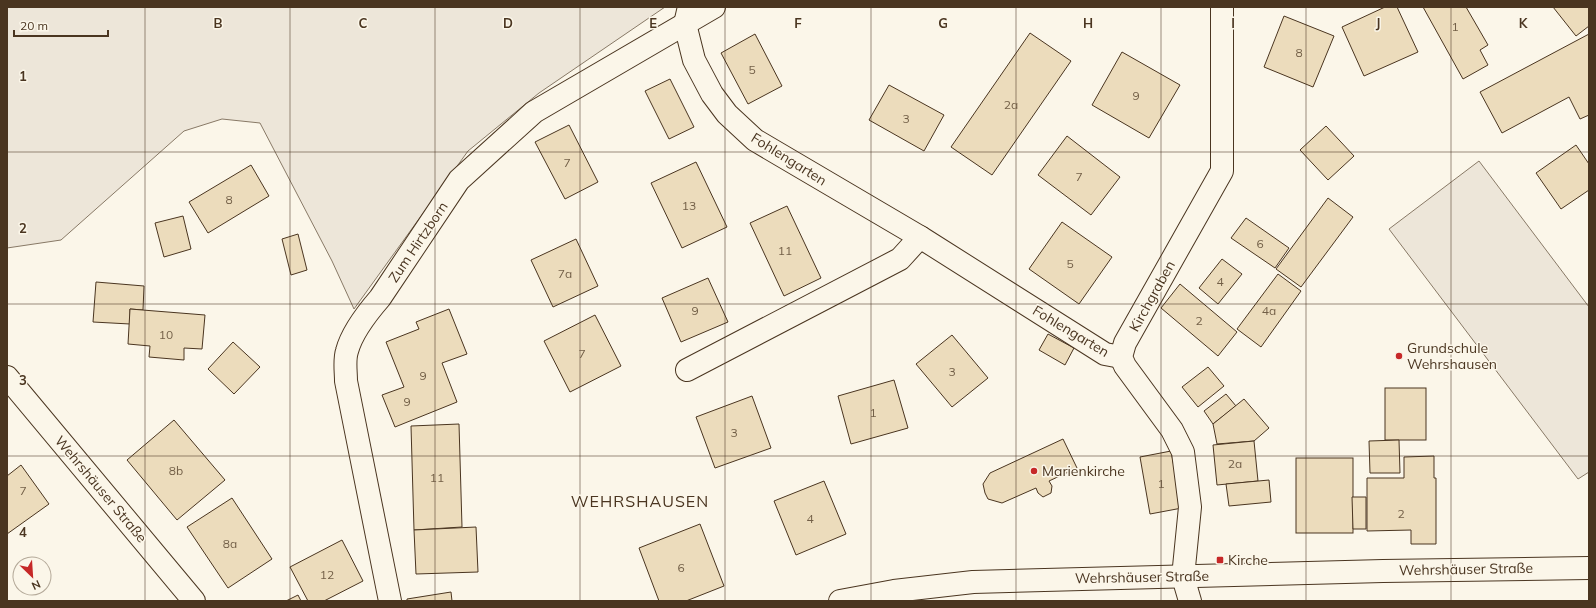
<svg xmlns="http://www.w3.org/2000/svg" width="1596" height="608" font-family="Mulish,sans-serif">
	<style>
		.green { fill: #ede6d9; stroke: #887966 }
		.building { fill: #ecdcbc; stroke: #4a3520 }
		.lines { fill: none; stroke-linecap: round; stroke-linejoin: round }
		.minor-casing { stroke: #4a3520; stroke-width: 24 }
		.tertiary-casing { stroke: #4a3520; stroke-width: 24 }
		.minor { stroke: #fbf6e9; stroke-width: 22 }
		.tertiary { stroke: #fbf6e9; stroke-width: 22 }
		.grid { fill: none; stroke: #4a3520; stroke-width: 1; stroke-opacity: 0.55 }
		.poi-dot { fill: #c62828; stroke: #fbf6e9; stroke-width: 1.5 }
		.labels { text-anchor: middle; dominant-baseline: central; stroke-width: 3; stroke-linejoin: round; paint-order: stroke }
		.number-label { font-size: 12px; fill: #725f47 }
		.street-label { font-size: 14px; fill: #4a3520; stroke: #fbf6e9 }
		.poi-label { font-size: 14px; fill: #4a3520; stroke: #fbf6e9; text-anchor: start }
		.quarter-label { font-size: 16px; letter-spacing: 1px; fill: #4a3520; stroke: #fbf6e9 }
		.grid-label { font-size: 13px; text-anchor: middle; font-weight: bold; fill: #4a3520; stroke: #fbf6e9; stroke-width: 3; stroke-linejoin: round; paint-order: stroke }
	</style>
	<rect width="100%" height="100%" fill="#fbf6e9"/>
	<!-- green -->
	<g class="green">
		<path d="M7 7H665L539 93 468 151 354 309 332 261 260 123 222 119 184 131 61 240 7 248Z"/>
		<path d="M1479 161 1589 307V472L1578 479 1389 229Z"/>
	</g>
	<!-- building -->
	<g class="building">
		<path d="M1385 7H1397L1418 52 1364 76 1342 27Z"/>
		<path d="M1423 7H1466L1488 45 1480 50 1488 65 1463 79Z"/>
		<path d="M1553 7H1589V26L1576 36Z"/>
		<path d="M1284 16 1334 36 1313 87 1264 67Z"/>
		<path d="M1030 33 1071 61 992 175 951 147Z"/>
		<path d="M755 34 782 86 748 104 721 53Z"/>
		<path d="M1589 34V115L1580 119 1569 97 1502 133 1480 92Z"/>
		<path d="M1122 52 1180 85 1149 138 1092 105Z"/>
		<path d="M670 79 694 127 669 139 645 91Z"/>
		<path d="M889 85 944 115 924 151 869 120Z"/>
		<path d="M569 125 598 182 565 199 535 142Z"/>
		<path d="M1326 126 1354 156 1328 180 1300 150Z"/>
		<path d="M1067 136 1120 177 1091 215 1038 175Z"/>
		<path d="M1576 145 1589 164V190L1561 209 1536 173Z"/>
		<path d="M696 162 727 227 682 248 651 183Z"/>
		<path d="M251 165 269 196 208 233 189 202Z"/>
		<path d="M1328 198 1353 217 1301 287 1276 269Z"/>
		<path d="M787 206 821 278 784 296 750 223Z"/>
		<path d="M183 216 191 249 164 257 155 223Z"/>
		<path d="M1246 218 1289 248 1275 268 1231 238Z"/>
		<path d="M1062 222 1112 257 1079 304 1029 269Z"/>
		<path d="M298 234 307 270 291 275 282 239Z"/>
		<path d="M576 239 598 286 553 307 531 260Z"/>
		<path d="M1222 259 1242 274 1218 304 1199 288Z"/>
		<path d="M1278 274 1301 291 1261 347 1237 329Z"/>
		<path d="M708 278 728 322 681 342 662 298Z"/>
		<path d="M96 282 144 286 143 310 130 309V324L93 322Z"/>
		<path d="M1180 284 1237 332 1218 356 1161 308Z"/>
		<path d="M130 309 205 315 202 349 184 348V360L149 357 150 346 128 344Z"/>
		<path d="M449 309 467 354 442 363 457 402 395 427 382 395 404 387 386 342 419 329 416 322Z"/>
		<path d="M595 315 621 366 570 392 544 341Z"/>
		<path d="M1048 334 1074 348 1065 365 1039 350Z"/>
		<path d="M952 335 988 378 952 407 916 364Z"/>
		<path d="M233 342 260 367 234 394 208 369Z"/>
		<path d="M1208 367 1224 386 1198 407 1182 387Z"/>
		<path d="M894 380 908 428 851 444 838 396Z"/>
		<rect x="1385" y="388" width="41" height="52"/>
		<path d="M1226 394 1236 406 1213 424 1204 411Z"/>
		<path d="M752 396 771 448 715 468 696 417Z"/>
		<path d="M1244 399 1269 428 1254 441 1217 444 1213 424Z"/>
		<path d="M174 420 225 480 177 520 127 460Z"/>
		<path d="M459 424 462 527 414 530 411 426Z"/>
		<path d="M1063 439 1077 468 1049 481 1052 486 1051 493 1043 497 1038 493 1036 488 1002 503 988 499 985 493 983 484 990 473Z"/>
		<path d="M1399 440 1400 473H1370L1369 441Z"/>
		<path d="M1254 441 1258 481 1217 485 1213 445Z"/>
		<path d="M1171 451 1182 508 1150 514 1140 457Z"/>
		<path d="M1434 456V478H1436V544H1411V530L1367 531V478H1404V457Z"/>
		<rect x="1296" y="458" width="57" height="75"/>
		<path d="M21 465 49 504 7 534V476Z"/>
		<path d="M1269 480 1271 502 1229 506 1226 484Z"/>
		<path d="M824 481 846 534 796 555 774 501Z"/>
		<path d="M1352 497H1366V529H1353Z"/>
		<path d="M232 498 272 559 228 588 187 527Z"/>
		<path d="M700 524 724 586 686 601H659L639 548Z"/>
		<path d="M476 527 478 572 416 574 414 530Z"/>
		<path d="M342 540 363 581 324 601H308L290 567Z"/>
		<path d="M451 592 452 601H407V599Z"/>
		<path d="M298 595 301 601H286Z"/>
	</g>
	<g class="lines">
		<defs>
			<g id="minor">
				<path d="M688 11 685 24 694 60 712 94 727 114 755 140 920 237 1105 354 1121 357"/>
				<path d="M687 370 900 259 920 237"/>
				<path d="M390 601 346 381C346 371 344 360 347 351 352 332 367 313 380 298L459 180 534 112 714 7"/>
				<path d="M1190 601 1183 577 1190 507 1183 452 1172 430 1125 366 1121 357 1125 343 1222 171V7"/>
			</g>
			<g id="tertiary">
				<path d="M7 377 194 601"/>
				<path d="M840 601 894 591 973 582 1383 571 1589 568"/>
			</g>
		</defs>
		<!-- minor casing -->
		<use href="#minor" class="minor-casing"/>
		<!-- tertiary casing -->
		<use href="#tertiary" class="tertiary-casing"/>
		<!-- minor -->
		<use href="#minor" class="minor"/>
		<!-- tertiary -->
		<use href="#tertiary" class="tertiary"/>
	</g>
	<!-- grid -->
	<path class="grid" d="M145 7V601M290 7V601M435 7V601M580 7V601M725 7V601M871 7V601M1016 7V601M1161 7V601M1306 7V601M1451 7V601M7 152H1589M7 304H1589M7 456H1589"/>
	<!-- markers -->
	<g class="poi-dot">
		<circle cx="1399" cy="356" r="4"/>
		<circle cx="1034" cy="471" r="4"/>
		<rect x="1216" y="556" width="8" height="8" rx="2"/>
	</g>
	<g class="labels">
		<!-- number labels -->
		<g class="number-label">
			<text x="1455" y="26">1</text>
			<text x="1299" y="52">8</text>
			<text x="752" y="69">5</text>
			<text x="1136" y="95">9</text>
			<text x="1011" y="104">2a</text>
			<text x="906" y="118">3</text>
			<text x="567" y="162">7</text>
			<text x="1079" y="176">7</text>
			<text x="229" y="199">8</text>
			<text x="689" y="205">13</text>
			<text x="1260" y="243">6</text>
			<text x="785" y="250">11</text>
			<text x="1070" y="263">5</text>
			<text x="565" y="273">7a</text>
			<text x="1220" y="281">4</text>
			<text x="695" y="310">9</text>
			<text x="1269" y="310">4a</text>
			<text x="1199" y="320">2</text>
			<text x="166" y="334">10</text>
			<text x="582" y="353">7</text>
			<text x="952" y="371">3</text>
			<text x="423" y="375">9</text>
			<text x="407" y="401">9</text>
			<text x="873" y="412">1</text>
			<text x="734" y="432">3</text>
			<text x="1235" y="463">2a</text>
			<text x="176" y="470">8b</text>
			<text x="437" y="477">11</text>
			<text x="1161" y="483">1</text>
			<text x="23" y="490">7</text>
			<text x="1401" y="513">2</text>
			<text x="810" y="518">4</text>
			<text x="230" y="543">8a</text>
			<text x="681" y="567">6</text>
			<text x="327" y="574">12</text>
		</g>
		<!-- street labels -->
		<g class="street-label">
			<text transform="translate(789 159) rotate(32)">Fohlengarten</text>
			<text transform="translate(418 242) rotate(-56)">Zum Hirtzborn</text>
			<text transform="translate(1152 296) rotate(-61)">Kirchgraben</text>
			<text transform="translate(1071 331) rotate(31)">Fohlengarten</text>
			<text transform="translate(101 489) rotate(50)">Wehrshäuser Straße</text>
			<text transform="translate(1466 569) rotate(-1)">Wehrshäuser Straße</text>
			<text transform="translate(1142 577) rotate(-1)">Wehrshäuser Straße</text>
		</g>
		<!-- poi labels -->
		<g class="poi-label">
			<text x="1407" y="348">Grundschule<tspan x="1407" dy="16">Wehrshausen</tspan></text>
			<text x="1042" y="471">Marienkirche</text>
			<text x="1228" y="560">Kirche</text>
		</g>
		<!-- quarter labels -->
		<g class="quarter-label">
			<text x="640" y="501">WEHRSHAUSEN</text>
		</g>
	</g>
	<g class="grid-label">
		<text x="218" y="28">B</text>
		<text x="363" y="28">C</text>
		<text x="508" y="28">D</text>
		<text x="653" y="28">E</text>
		<text x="798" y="28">F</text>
		<text x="943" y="28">G</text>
		<text x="1088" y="28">H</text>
		<text x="1233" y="28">I</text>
		<text x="1378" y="28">J</text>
		<text x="1523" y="28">K</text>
		<text x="23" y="81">1</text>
		<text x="23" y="233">2</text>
		<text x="23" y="385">3</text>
		<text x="23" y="537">4</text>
	</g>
	<!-- border -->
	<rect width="1596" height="608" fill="none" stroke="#4a3520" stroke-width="16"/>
	<!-- north arrow -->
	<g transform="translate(32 576) rotate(155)"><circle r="19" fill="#fbf6e9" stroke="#b4a999"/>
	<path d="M0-3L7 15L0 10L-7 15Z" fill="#c62828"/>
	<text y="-6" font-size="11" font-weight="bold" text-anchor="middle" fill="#4a3520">N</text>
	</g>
	<!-- scale -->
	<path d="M14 30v6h94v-6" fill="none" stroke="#4a3520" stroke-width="2"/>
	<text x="20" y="30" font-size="12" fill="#4a3520" stroke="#fbf6e9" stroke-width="3" paint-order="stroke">20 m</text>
</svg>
